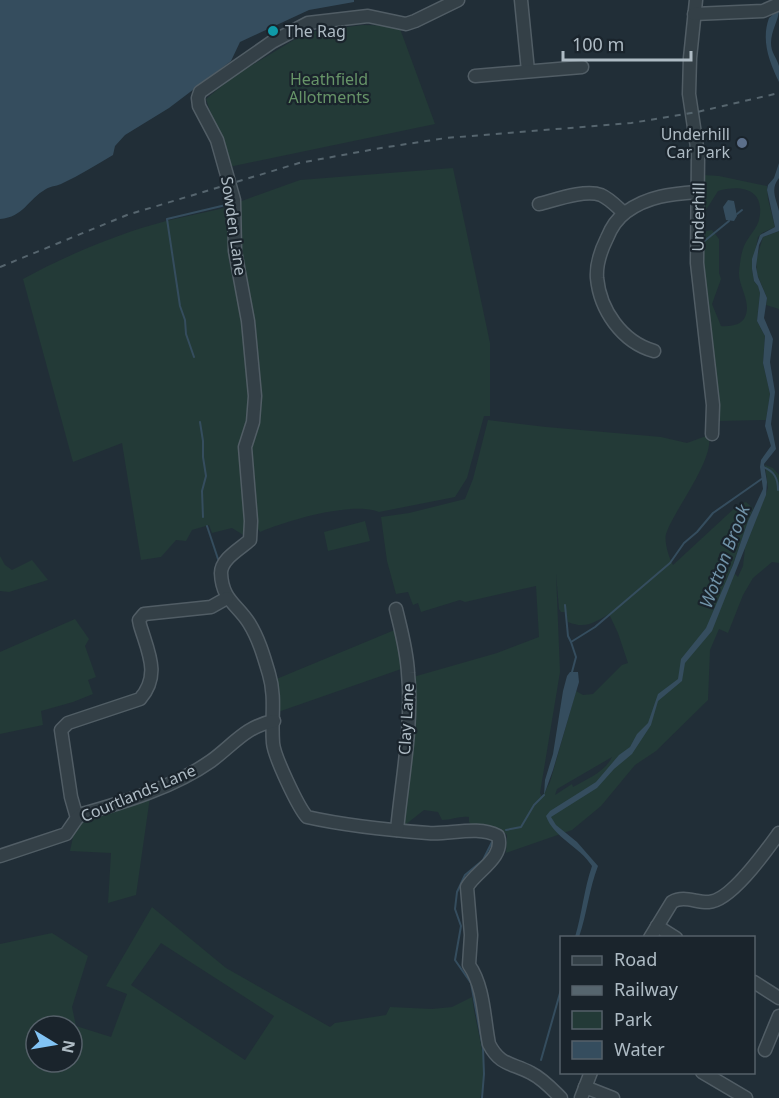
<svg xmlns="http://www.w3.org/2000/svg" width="779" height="1098" font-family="'Noto Sans',sans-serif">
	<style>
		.green { fill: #233a37; fill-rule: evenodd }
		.water { fill: #354d5e }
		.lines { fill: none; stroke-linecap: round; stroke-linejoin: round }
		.stream { stroke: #354d5e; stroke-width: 2 }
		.minor-casing { stroke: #515d65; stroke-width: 15 }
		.minor { stroke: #344047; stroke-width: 12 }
		.rail { stroke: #56656e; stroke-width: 2; stroke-dasharray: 6 6; stroke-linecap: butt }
		.culture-dot { fill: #0f9aa8; stroke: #1a242c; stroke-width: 2 }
		.service-dot { fill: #5c6f8a; stroke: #1a242c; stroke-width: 2 }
		.labels { text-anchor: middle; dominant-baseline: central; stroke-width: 4.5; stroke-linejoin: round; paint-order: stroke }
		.poi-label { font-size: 16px; fill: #aebbc4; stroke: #1a242c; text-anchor: start }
		.park-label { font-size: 16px; fill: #679468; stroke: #1a242c }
		.street-label { font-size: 16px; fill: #aebbc4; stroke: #1a242c }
		.water-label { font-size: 18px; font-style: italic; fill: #7092a8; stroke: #1a242c }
	</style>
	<rect width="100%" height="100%" fill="#212e37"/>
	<!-- green -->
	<g class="green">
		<path d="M363 25 399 26 435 124 229 167 206 99 234 76 307 32Z"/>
		<path d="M453 168 490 343V416H484L467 478 455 497 379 512C352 501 286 521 260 532L256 526 250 447 259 415 260 386 254 316 241 252 239 202 300 180Z"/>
		<path d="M704 175 719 176 767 186 768 199 775 227 762 233 758 237 752 269 754 281 758 286 760 293 757 321 765 336 763 363 770 394 766 420 717 421 702 306 701 232 712 230 719 239V273L721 279 712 304 721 326C729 327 742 325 745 317 752 302 738 286 739 272 740 263 741 252 745 244 749 236 757 228 759 220 766 189 741 184 718 191L706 210 700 208Z"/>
		<path d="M229 207V262L235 276 252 382 245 536 232 528 212 533 209 525 192 530 186 541 176 540 161 557 141 560 122 443 73 462 23 279C67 255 117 234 166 221 186 216 208 212 229 207Z"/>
		<path d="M779 231V309L766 305 767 298 757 274 756 260 763 237Z"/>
		<path d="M488 420 546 427 661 437 687 443 709 435C714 461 675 508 666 534 664 542 669 558 673 565L739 504 746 502 753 508 731 570 738 577 743 566 745 548 768 488 765 465 773 468 779 475V563L772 562 753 578 743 595 728 633 719 629 710 650 708 700 656 751 635 765 601 806 572 830 506 853 507 835 502 830 472 825 469 822V817C459 816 452 820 442 820L438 812 424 810 405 825 401 819 415 707 413 677 497 653 539 637 536 586 465 602 460 600 421 612 418 603 413 605 408 592 396 594 387 561 381 517 409 513 465 499 473 479ZM556 573 559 609 561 612H566L568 622C585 629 594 623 609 614L618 633 628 663 622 665 593 694 583 695 576 691 550 782 542 797 540 793 560 672ZM612 757C605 772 587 779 573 787L572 784 555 795 557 789Z"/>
		<path d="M365 521 370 541 328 551 324 532Z"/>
		<path d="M0 556 5 565 12 570 32 560 48 580 9 592 0 591Z"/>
		<path d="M75 619 89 639 85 646 96 677 88 680 93 694 73 702 41 711 43 725 0 734V652Z"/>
		<path d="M397 629 404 668 278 712 274 680Z"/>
		<path d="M150 797 136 895 108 903 111 853 70 851 75 828 82 821 126 807Z"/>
		<path d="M152 907 226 968 330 1027 335 1023 386 1015 390 1007 432 1009 452 1007 472 997C476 1031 491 1065 480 1098H0V944L52 933 88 956 72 1007 76 1026 111 1037 127 994 106 986ZM161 943 274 1016 245 1060 131 985ZM36 1026H72V1062H36Z"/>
	</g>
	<!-- water -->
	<g class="water">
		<path d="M0 0H354V2L309 10 240 42 231 61 169 108 125 135 115 146 113 155C96 165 80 175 63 183 58 186 51 186 46 189 27 200 24 217 0 219Z"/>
		<path d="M779 9C779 20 771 30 771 43 771 53 777 58 779 66 779 71 779 77 779 82 769 61 761 40 769 18Z"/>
		<path d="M779 163V178C770 189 776 198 779 211 779 217 779 224 779 231L763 237 759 245 756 267 758 277 767 298 764 318 773 339 770 362 775 392 771 424 776 449 764 464 767 482 766 495 712 631 685 663 682 681 658 701 651 725 632 754 614 769 597 788 551 817 556 825 577 842 598 866C589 889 587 914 579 937H575C582 914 584 889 592 866 579 846 554 838 546 816L550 811 596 782 619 755 630 747 637 734 648 723 658 694 678 679 681 659 706 628 733 565 748 521 763 489 760 467 761 460 771 446 765 426 770 394 763 363 765 336 757 321 760 293 758 286 754 281 752 269V259L760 235 775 227 767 190 768 185 774 178Z"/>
		<path d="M728 200 734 201 737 216 734 221 726 220 723 207Z"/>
		<path d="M570 672H578L579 682 553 770 544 795 545 780 553 754 563 691 567 676Z"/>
	</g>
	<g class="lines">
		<!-- stream -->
		<g class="stream">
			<path d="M737 214 742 210"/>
			<path d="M702 243 729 221"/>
			<path d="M194 357 186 334 185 320 180 306 167 219 230 204"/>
			<path d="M200 422 203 441V457L206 476 202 491 203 517"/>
			<path d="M763 467C774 471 778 478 778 490"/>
			<path d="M207 526 219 562"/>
			<path d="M565 605 568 636 571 642"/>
			<path d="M572 672 576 657 571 642 595 627 670 563 684 543 697 532 713 513 763 478"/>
			<path d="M506 830 521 827 534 805 544 795"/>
			<path d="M541 1060 562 986"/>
			<path d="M482 1098 484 1074 483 1048 471 983 455 960 461 926 455 909 457 892 465 875 483 860 492 842"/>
		</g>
		<defs>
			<g id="minor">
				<path d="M458 0 415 21 406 24 368 16 308 23 272 42 200 92 198 98 199 106 217 140 234 200 235 251 248 321 255 396 253 422 245 447 251 521 250 540C240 549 221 559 221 573 222 600 237 604 249 623 259 639 264 657 269 674 276 697 271 719 273 743 274 756 298 807 307 817 347 826 388 830 428 833 450 835 477 825 498 836 505 858 476 871 467 887L471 935 469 965C484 986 484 1019 489 1044 500 1066 513 1063 531 1073 543 1079 552 1089 561 1098"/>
				<path d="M521 0 528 71"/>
				<path d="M696 0 690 58 689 94 698 154 697 263 713 405 712 434"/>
				<path d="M694 14 763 11 779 4"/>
				<path d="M475 76 582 67"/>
				<path d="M539 204C555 200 585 189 601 195 610 199 617 207 624 213"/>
				<path d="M654 351C622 342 600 310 597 278 596 264 601 250 607 238 611 228 618 218 626 212 648 196 671 194 697 192"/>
				<path d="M396 609C401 630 407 651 408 673 413 724 402 778 397 830"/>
				<path d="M77 818 71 797 61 730 68 723 140 699C161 675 148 652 140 625L139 620 144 614 211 607 227 598"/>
				<path d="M0 856 66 834 77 818 82 814C125 802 174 787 211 761 233 745 246 726 274 721"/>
				<path d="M657 926 676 938"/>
				<path d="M650 938 672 902C684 895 697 903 709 902 731 901 766 851 779 833"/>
				<path d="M754 982 779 998"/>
				<path d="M765 1050 779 1016"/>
				<path d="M702 1072 746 1098"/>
				<path d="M585 1087 613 1098"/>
				<path d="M581 1098 591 1072"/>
			</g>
		</defs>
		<!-- minor casing -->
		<use href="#minor" class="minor-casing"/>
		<!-- minor -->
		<use href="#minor" class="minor"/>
		<!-- rail -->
		<path class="rail" d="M0 267 127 215 299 163 381 148 446 138 631 123 697 112 779 93"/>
	</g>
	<!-- markers -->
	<circle class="culture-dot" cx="273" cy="31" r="6"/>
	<circle class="service-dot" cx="742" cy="143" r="6"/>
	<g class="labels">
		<!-- poi labels -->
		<g class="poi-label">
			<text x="285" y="31">The Rag</text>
			<text x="730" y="134" text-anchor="end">Underhill<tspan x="730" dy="18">Car Park</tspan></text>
		</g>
		<!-- park labels -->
		<g class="park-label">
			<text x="329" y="79">Heathfield<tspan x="329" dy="18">Allotments</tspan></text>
		</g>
		<!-- street labels -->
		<g class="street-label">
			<text transform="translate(698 217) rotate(-89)">Underhill</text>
			<text transform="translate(234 226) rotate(82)">Sowden Lane</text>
			<text transform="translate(406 719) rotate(-87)">Clay Lane</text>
			<text transform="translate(138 793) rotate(-23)">Courtlands Lane</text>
		</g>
		<!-- water labels -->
		<g class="water-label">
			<text transform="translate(724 556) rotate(-69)">Wotton Brook</text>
		</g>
	</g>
	<!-- legend -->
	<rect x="560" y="936" width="195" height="138" fill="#1a242c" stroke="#556069" stroke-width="1.5"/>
	<rect x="572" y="956" width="30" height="9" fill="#344047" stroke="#556069" stroke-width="1.5"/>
	<text x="614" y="966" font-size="18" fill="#aebbc4">Road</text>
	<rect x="572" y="986" width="30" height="9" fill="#56656e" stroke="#556069" stroke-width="1.5"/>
	<text x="614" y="996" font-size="18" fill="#aebbc4">Railway</text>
	<rect x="572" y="1011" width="30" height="18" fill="#233a37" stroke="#556069" stroke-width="1.5"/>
	<text x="614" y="1026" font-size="18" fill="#aebbc4">Park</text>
	<rect x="572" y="1041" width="30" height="18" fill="#354d5e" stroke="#556069" stroke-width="1.5"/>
	<text x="614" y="1056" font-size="18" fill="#aebbc4">Water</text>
	<!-- north arrow -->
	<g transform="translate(54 1044) rotate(101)"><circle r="28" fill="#1a242c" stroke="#556069" stroke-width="1.5"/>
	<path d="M0-4.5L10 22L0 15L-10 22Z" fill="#82c4f5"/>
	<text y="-9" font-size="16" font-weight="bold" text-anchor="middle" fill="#aebbc4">N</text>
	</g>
	<!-- scale -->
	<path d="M563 51v9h128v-9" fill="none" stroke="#aebbc4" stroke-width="3"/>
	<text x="572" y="51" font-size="18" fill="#aebbc4" stroke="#1a242c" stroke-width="4.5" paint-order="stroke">100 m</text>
</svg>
